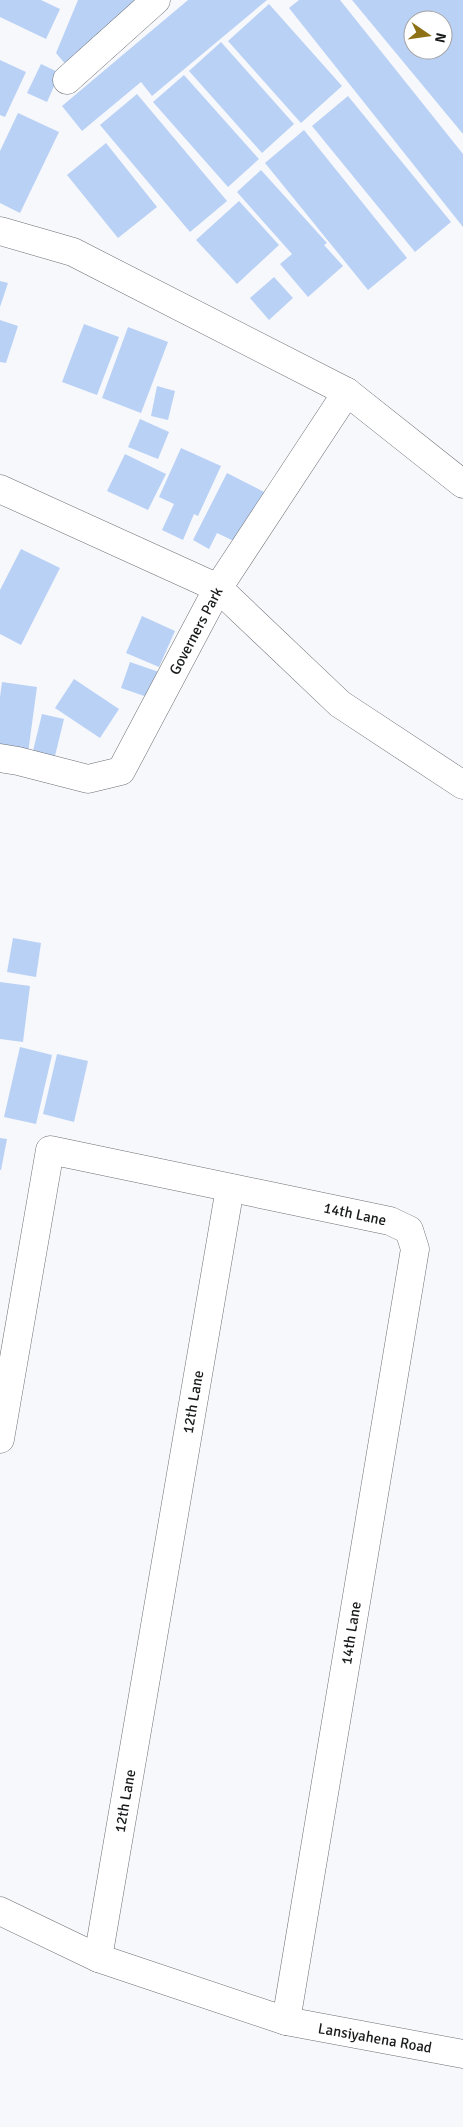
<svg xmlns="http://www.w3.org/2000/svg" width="463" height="2127" font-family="Signika,sans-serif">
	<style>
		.building { fill: #bad1f6; fill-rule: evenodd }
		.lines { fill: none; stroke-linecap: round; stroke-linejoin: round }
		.street-casing { stroke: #6d6f73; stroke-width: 29 }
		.street { stroke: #fff; stroke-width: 28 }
		.labels { text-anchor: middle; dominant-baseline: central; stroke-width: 4.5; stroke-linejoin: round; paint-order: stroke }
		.street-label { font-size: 15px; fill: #1a1b1c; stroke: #fff }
	</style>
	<rect width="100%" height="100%" fill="#f6f8fc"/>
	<!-- building -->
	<g class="building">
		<path d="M0 0H41L60 9 46 39 0 17Z"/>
		<path d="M78 0H141L67 66 56 53Z"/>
		<path d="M188 0H267L152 96 141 82 82 131 62 106Z"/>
		<path d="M299 0H340L463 154V227L289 8Z"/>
		<path d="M352 0H463V134ZM413 20H443V50H413Z"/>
		<path d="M269 4 342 86 301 123 228 41Z"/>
		<path d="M221 42 294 124 262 153 189 71Z"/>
		<path d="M0 60 26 72 5 117 0 115Z"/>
		<path d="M41 64 60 73 47 102 27 93Z"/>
		<path d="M184 75 259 159 228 187 153 102Z"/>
		<path d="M137 94 227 201 190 232 100 125Z"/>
		<path d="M348 96 451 222 415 252 312 126Z"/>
		<path d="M18 113 59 132 20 213 0 203V151Z"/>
		<path d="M304 130 407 258 368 290 265 163Z"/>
		<path d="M106 143 157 207 118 238 67 175Z"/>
		<path d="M261 170 327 243 324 245 343 266 308 297 280 264 292 254 237 192Z"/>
		<path d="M239 201 279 245 237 284 196 240Z"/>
		<path d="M274 277 293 298 269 320 250 298Z"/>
		<path d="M0 281 8 283 0 307Z"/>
		<path d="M0 320 18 326 6 363 0 362Z"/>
		<path d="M84 324 119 337 97 395 62 382Z"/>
		<path d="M128 327 168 342 141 413 102 398Z"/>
		<path d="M157 386 175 391 168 420 151 416Z"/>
		<path d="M140 419 169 432 158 459 128 447Z"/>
		<path d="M181 448 221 466 198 516 194 514 183 540 162 530 174 504 159 497Z"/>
		<path d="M125 454 166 474 148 510 107 491Z"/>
		<path d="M227 473 268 494 242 545 217 533 209 549 193 540Z"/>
		<path d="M21 549 60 568 21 645 0 634V590Z"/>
		<path d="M142 616 175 631 159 667 126 653Z"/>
		<path d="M130 662 159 672 150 698 121 688Z"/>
		<path d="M74 679 119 709 100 738 55 708Z"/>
		<path d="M2 682 37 687 28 753 0 749V697Z"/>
		<path d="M42 714 64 719 54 760 32 755Z"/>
		<path d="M13 938 41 943 36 977 7 972Z"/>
		<path d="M0 982 30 986 23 1042 0 1039Z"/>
		<path d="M20 1047 52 1055 36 1124 4 1117Z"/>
		<path d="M57 1054 88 1061 74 1122 43 1114Z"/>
		<path d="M0 1138 7 1139 1 1170H0Z"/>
	</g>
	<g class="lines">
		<defs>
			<g id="street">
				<path d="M67 80 156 0"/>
				<path d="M0 231 73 252 347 392 463 484"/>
				<path d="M0 489 218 588 340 704 463 785"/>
				<path d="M0 758 18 761 88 779 121 771 218 588 347 392"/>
				<path d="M0 1439 50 1150 390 1221 409 1230 415 1249 286 2021 98 1958 0 1911"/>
				<path d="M98 1958 230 1188"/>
				<path d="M286 2021 463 2054"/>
			</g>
		</defs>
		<!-- street casing -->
		<use href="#street" class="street-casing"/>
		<!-- street -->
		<use href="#street" class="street"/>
	</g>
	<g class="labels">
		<!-- street labels -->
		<g class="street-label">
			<text transform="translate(196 631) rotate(-62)">Governers Park</text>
			<text transform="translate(355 1214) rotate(12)">14th Lane</text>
			<text transform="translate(193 1402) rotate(-80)">12th Lane</text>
			<text transform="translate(351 1633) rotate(-81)">14th Lane</text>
			<text transform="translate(125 1801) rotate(-80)">12th Lane</text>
			<text transform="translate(375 2038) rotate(10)">Lansiyahena Road</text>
		</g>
	</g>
	<!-- north arrow -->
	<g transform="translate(428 35) rotate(103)"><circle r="24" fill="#ffffff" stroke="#a3a4a4"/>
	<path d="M0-4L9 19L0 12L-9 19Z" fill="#8f7115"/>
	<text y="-8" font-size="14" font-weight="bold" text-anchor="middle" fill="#1a1b1c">N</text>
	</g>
</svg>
